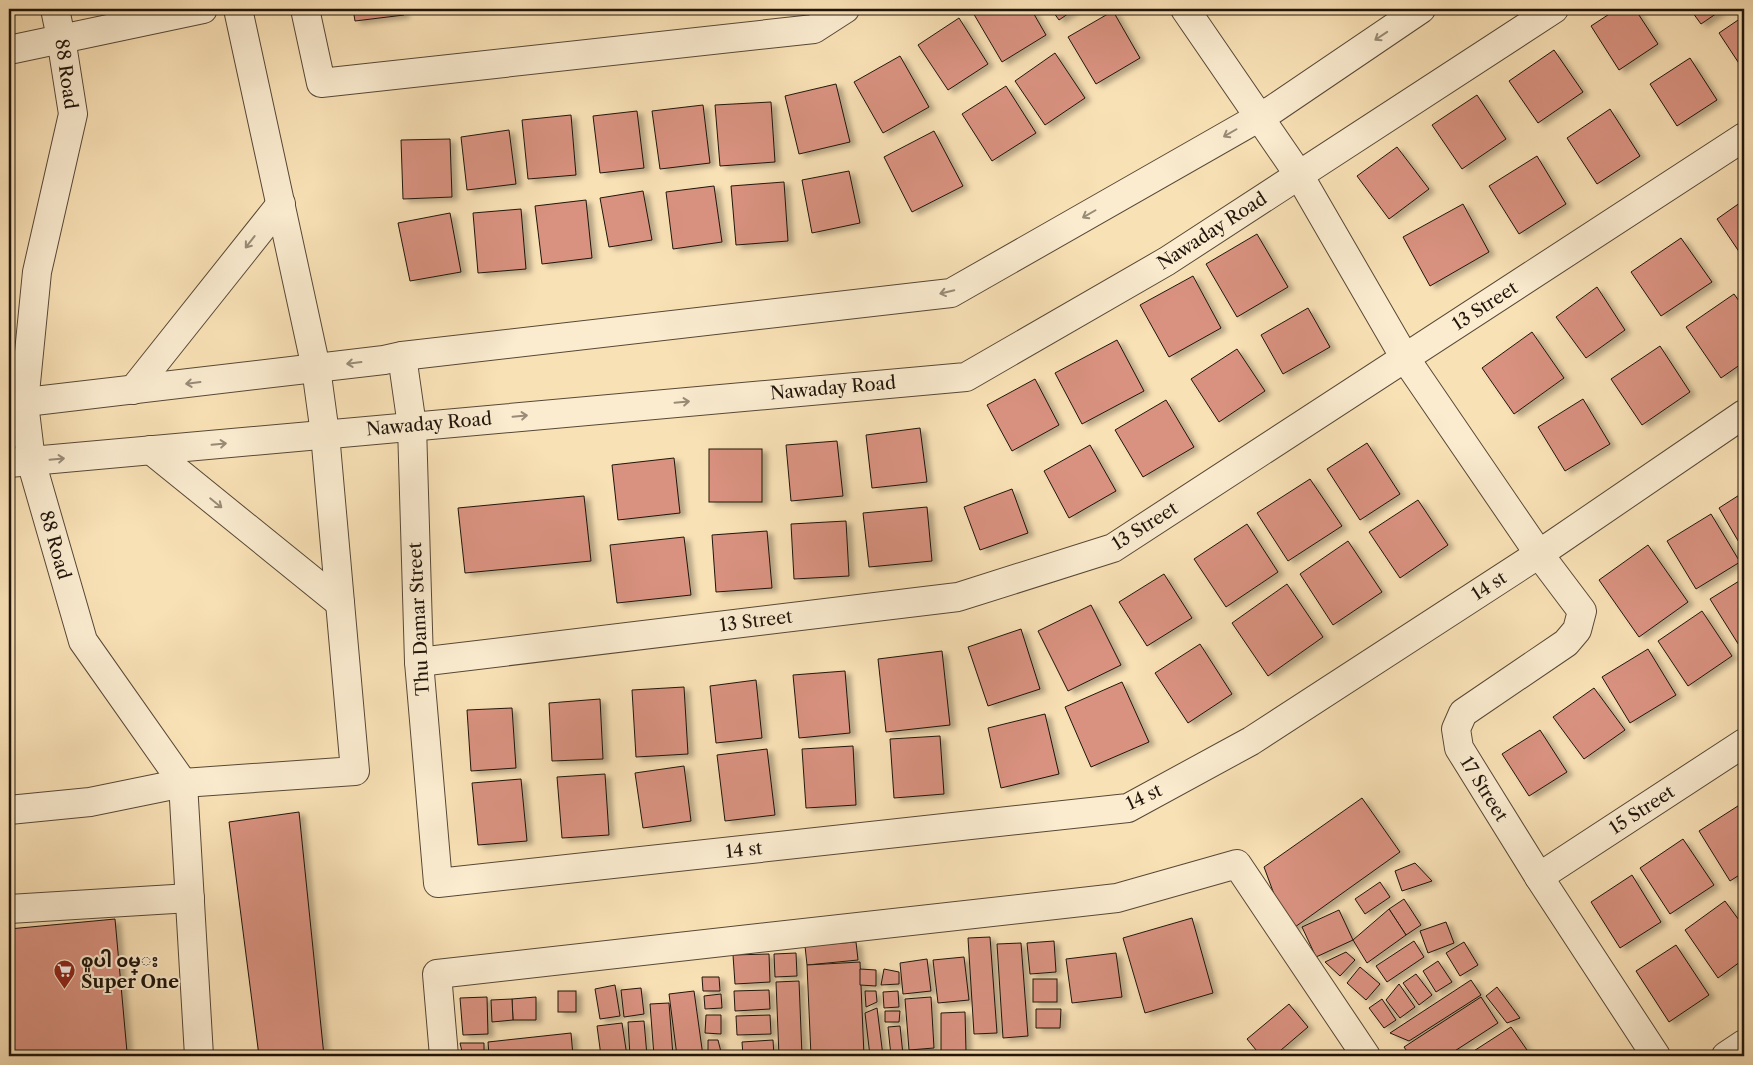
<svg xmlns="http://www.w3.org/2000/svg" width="1753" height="1065" font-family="'Libre Caslon Text','Noto Sans Myanmar',serif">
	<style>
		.building { fill: #d99280; stroke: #20150b; filter: url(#shadow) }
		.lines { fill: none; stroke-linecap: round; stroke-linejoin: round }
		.street-casing { stroke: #564836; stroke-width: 30 }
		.street { stroke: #fbecd0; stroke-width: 28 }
		.oneway { stroke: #988b77 }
		.labels { text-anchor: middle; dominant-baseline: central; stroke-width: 4; stroke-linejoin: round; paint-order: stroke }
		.street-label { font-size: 18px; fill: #20150b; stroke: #fbecd0 }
		.poi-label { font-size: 18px; font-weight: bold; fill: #20150b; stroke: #fbecd0; text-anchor: start }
	</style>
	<defs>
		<filter id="shadow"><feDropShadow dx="5.5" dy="3" stdDeviation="2.5" flood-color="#0004"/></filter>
	</defs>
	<rect width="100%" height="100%" fill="#f9e1b6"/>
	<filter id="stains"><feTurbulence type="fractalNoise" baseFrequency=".004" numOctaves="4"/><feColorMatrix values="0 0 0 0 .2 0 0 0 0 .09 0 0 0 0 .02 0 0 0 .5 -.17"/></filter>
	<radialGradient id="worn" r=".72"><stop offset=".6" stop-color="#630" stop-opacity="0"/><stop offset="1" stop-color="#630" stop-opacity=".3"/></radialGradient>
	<!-- building -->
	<g class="building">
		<path d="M353 9H403L404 15 355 21Z"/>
		<path d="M975 9H1031L1046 35 1002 62 972 11Z"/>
		<path d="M1051 9H1075L1059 20Z"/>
		<path d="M1617 9H1635L1658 44 1619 70 1591 26Z"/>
		<path d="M1690 9H1723L1701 24Z"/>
		<path d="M1113 11 1140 58 1096 84 1068 37Z"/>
		<path d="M1744 16V71L1719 33Z"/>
		<path d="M959 18 988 64 948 90 918 45Z"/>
		<path d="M1554 50 1583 92 1538 123 1509 81Z"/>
		<path d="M1055 53 1085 98 1045 125 1015 81Z"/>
		<path d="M900 56 929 107 883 133 854 82Z"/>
		<path d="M1690 58 1717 100 1677 126 1650 84Z"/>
		<path d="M836 84 850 142 799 154 785 96Z"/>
		<path d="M1006 86 1036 133 992 161 962 114Z"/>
		<path d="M1477 95 1506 139 1462 169 1432 125Z"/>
		<path d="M771 102 775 162 720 166 715 105Z"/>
		<path d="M703 105 710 163 660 169 652 111Z"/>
		<path d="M1610 109 1640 156 1597 184 1567 138Z"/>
		<path d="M637 111 644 168 600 173 593 116Z"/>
		<path d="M571 115 576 175 528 179 522 120Z"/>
		<path d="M509 130 516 184 467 190 461 137Z"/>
		<path d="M934 131 963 186 912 212 884 157Z"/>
		<path d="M450 139 452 197 403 199 401 140Z"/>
		<path d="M1397 147 1429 189 1389 219 1357 176Z"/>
		<path d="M1537 156 1566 204 1519 234 1489 186Z"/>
		<path d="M849 171 860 223 812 233 802 180Z"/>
		<path d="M784 182 788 241 736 245 731 186Z"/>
		<path d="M714 186 722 242 673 249 666 192Z"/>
		<path d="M643 191 652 240 609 247 600 198Z"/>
		<path d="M586 200 592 258 542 264 535 206Z"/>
		<path d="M1744 200V259L1717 219Z"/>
		<path d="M1463 204 1489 252 1430 286 1403 237Z"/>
		<path d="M521 209 526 269 478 273 473 213Z"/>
		<path d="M450 213 461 272 410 281 398 223Z"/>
		<path d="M1257 234 1288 287 1237 317 1206 264Z"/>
		<path d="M1681 238 1712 282 1661 316 1631 272Z"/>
		<path d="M1193 276 1221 328 1169 357 1140 305Z"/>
		<path d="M1597 287 1625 330 1586 358 1556 317Z"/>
		<path d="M1734 294 1744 308V362L1721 378 1686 327Z"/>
		<path d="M1308 308 1330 347 1283 374 1261 335Z"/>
		<path d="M1532 332 1564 378 1514 414 1482 368Z"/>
		<path d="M1117 340 1144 391 1082 424 1055 373Z"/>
		<path d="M1660 346 1690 392 1642 425 1611 379Z"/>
		<path d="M1237 349 1265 391 1219 422 1191 379Z"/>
		<path d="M1035 379 1059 425 1012 451 987 405Z"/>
		<path d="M1583 399 1610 444 1565 471 1538 427Z"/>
		<path d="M1166 400 1194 447 1143 477 1115 430Z"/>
		<path d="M920 428 927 482 872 488 866 435Z"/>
		<path d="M837 441 843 496 791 501 786 445Z"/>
		<path d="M1367 443 1400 494 1360 520 1327 469Z"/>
		<path d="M1090 445 1116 491 1069 518 1044 471Z"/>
		<rect x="709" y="449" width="53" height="53"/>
		<path d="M674 458 680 513 618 520 612 465Z"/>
		<path d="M1310 479 1342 526 1288 561 1257 513Z"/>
		<path d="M1012 489 1028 533 980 550 964 507Z"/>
		<path d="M1744 492V551L1719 508Z"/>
		<path d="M584 496 591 561 465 573 458 508Z"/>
		<path d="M1418 500 1448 545 1400 578 1369 532Z"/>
		<path d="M927 507 932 561 869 567 863 513Z"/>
		<path d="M1711 514 1740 562 1696 589 1667 541Z"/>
		<path d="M846 521 849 576 794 579 791 524Z"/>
		<path d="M1247 524 1278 572 1226 607 1194 559Z"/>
		<path d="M767 531 772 588 716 592 712 535Z"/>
		<path d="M684 537 691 595 617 603 610 545Z"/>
		<path d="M1348 541 1382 592 1333 625 1300 574Z"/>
		<path d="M1648 545 1688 602 1639 637 1599 580Z"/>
		<path d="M1164 574 1192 618 1147 646 1119 602Z"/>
		<path d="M1744 578V649L1742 650 1710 599Z"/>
		<path d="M1287 584 1323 637 1268 676 1232 623Z"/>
		<path d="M1091 605 1121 665 1068 691 1038 631Z"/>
		<path d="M1702 611 1732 656 1688 686 1658 641Z"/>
		<path d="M1021 629 1040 689 988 706 968 647Z"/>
		<path d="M1200 644 1232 694 1188 723 1155 673Z"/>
		<path d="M1648 649 1676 695 1630 723 1602 677Z"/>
		<path d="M942 651 950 725 886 732 878 659Z"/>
		<path d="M845 671 850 733 799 738 793 675Z"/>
		<path d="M756 680 762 738 716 743 710 686Z"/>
		<path d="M1122 682 1149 742 1091 767 1065 707Z"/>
		<path d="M684 687 688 754 636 757 632 690Z"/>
		<path d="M1594 688 1625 730 1584 759 1553 717Z"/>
		<path d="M600 699 603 759 552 761 549 703Z"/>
		<path d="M512 708 516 768 471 771 467 710Z"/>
		<path d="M1045 714 1059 774 1001 788 988 728Z"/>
		<path d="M1540 730 1567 772 1529 796 1502 754Z"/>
		<path d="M940 736 944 794 894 798 890 739Z"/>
		<path d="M853 746 856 805 806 808 802 749Z"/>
		<path d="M767 749 775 815 725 821 717 755Z"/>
		<path d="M684 766 691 821 643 828 635 773Z"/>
		<path d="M605 774 609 835 562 838 557 777Z"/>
		<path d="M521 779 527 841 478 845 472 783Z"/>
		<path d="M1362 798 1400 852 1288 932 1264 867Z"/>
		<path d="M1741 804 1744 809V872L1730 881 1699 831Z"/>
		<path d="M299 812 324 1056H259L229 822Z"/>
		<path d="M1683 839 1714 885 1670 914 1640 868Z"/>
		<path d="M1415 863 1432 881 1402 891 1395 871Z"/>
		<path d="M1632 875 1661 922 1620 948 1591 902Z"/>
		<path d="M1380 882 1390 897 1365 914 1355 899Z"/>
		<path d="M1404 899 1421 925 1406 935 1389 909Z"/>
		<path d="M1725 901 1744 927V959L1718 978 1685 930Z"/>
		<path d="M1389 909 1406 935 1367 963 1353 940Z"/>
		<path d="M1339 910 1353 940 1316 957 1302 927Z"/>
		<path d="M1192 918 1213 993 1145 1013 1123 938Z"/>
		<path d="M115 919 127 1052 84 1056H9V929Z"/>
		<path d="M1446 922 1454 943 1428 953 1420 931Z"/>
		<path d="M990 937 997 1033 974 1034 968 938Z"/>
		<path d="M1054 941 1056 972 1030 974 1027 943Z"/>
		<path d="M1414 941 1424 957 1387 982 1376 966Z"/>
		<path d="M856 942 858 960 807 965 805 946Z"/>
		<path d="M1464 942 1478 965 1460 976 1446 953Z"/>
		<path d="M1021 943 1028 1036 1003 1038 997 944Z"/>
		<path d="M1676 945 1709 995 1669 1022 1636 971Z"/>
		<path d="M1346 952 1355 960 1340 976 1325 962Z"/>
		<path d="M796 953 797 976 775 977 774 954Z"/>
		<path d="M1116 953 1122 997 1072 1003 1066 959Z"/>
		<path d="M769 954 770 982 735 984 733 955Z"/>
		<path d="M964 957 969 1000 938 1003 933 960Z"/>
		<path d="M927 959 931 991 903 994 900 963Z"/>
		<path d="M1438 961 1452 982 1436 992 1423 971Z"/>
		<path d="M860 962 864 1056H811L807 965Z"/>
		<path d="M1360 967 1380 984 1366 1000 1347 983Z"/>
		<path d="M860 969 876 970V986L860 985Z"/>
		<path d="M884 969 899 972V984L881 985Z"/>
		<path d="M1416 974 1432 995 1419 1005 1403 983Z"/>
		<path d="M702 977H719L720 991H703Z"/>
		<rect x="1033" y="979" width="24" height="23"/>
		<path d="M1471 980 1481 995 1409 1041 1390 1033Z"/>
		<path d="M799 981 802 1056H779L776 982Z"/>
		<path d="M1399 984 1415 1007 1400 1018 1386 1000Z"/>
		<path d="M615 985 620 1016 600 1019 595 989Z"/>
		<path d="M1497 987 1520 1018 1507 1023 1486 996Z"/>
		<path d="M641 988 644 1014 624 1017 621 990Z"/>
		<path d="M769 990 770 1009 735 1011 734 991Z"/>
		<rect x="558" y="991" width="18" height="21"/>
		<path d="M694 991 703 1056H677L669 994Z"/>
		<path d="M865 991H876L877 1002 866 1007Z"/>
		<path d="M898 991 899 1007 884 1008 883 992Z"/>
		<path d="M721 994 722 1008 705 1009 704 996Z"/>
		<path d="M487 997 488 1034 463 1035 460 998Z"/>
		<path d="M536 997V1020H513L512 999Z"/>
		<path d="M931 997 934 1048 909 1050 905 999Z"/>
		<path d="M1481 997 1498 1023 1447 1056H1410L1404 1047Z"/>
		<path d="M512 999 513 1020 492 1022 491 1000Z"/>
		<path d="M1382 999 1396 1020 1384 1028 1369 1008Z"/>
		<path d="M669 1003 673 1056H654L650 1004Z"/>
		<path d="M1289 1004 1308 1027 1274 1056H1261L1247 1039Z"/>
		<path d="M877 1008 883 1056H870L865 1013Z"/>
		<path d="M1036 1009H1061L1060 1028H1036Z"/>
		<path d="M885 1011H900L899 1022H885Z"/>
		<path d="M965 1012 966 1051 941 1052V1013Z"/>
		<path d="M706 1015H721V1034L705 1033Z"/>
		<path d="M770 1015 771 1034 737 1035 736 1016Z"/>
		<path d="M644 1021 647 1056H630L628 1022Z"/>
		<path d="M622 1023 627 1056H601L597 1026Z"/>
		<path d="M900 1026 903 1055 891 1056 888 1027Z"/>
		<path d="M1511 1027 1527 1050 1517 1056H1466Z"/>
		<path d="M571 1033 573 1056H489L488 1042Z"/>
		<path d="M708 1040H718L722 1056 708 1055Z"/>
		<path d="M773 1040 774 1056H743L742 1042Z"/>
		<path d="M460 1043H484V1056H463Z"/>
	</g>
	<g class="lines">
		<defs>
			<g id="street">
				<path d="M55 9 61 38 73 114 37 272 24 403 31 461 83 641 183 783 199 1056"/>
				<path d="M305 9 321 83 814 29 845 9"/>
				<path d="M1185 9 1299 175 1405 358 1539 554 1582 611 1577 630 1566 643 1463 713 1456 729 1459 748 1539 877 1656 1056"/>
				<path d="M9 50 203 9"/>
				<path d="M402 356 412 426 419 662 438 883 1128 808 1251 741 1539 554 1744 414"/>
				<path d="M133 390 281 204"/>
				<path d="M9 404 384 360 402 356 951 293 1272 110 1421 9"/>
				<path d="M151 450 340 603"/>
				<path d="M9 463 966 377 1167 261 1554 9"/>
				<path d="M419 662 958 597 1113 548 1744 137"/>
				<path d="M9 810 90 802 183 783 355 771 325 434 316 368 238 9"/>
				<path d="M1539 877 1744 743"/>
				<path d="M9 909 190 898"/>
				<path d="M444 1056 437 974 1117 898 1237 864 1366 1056"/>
				<path d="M1726 1056 1744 1044"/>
			</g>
		</defs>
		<!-- street casing -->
		<use href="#street" class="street-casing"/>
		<!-- street -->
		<use href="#street" class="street"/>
	</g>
	<!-- one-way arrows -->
	<defs><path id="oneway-shaft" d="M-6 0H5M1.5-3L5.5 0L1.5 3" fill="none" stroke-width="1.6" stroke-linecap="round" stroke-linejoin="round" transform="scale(1.25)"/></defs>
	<g class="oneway">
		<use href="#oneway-shaft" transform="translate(1381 36) rotate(146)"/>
		<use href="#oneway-shaft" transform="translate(1230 133) rotate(150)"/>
		<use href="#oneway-shaft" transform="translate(1089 214) rotate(150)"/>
		<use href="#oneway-shaft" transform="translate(250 242) rotate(128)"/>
		<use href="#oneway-shaft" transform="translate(947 292) rotate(167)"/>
		<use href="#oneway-shaft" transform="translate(354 363) rotate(173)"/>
		<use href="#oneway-shaft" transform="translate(193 383) rotate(173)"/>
		<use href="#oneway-shaft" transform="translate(682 402) rotate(-5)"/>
		<use href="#oneway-shaft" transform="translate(520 416) rotate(-5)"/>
		<use href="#oneway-shaft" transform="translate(219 444) rotate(-5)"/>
		<use href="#oneway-shaft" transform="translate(57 459) rotate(-5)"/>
		<use href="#oneway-shaft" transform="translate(216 503) rotate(39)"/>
	</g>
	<!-- icons -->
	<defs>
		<symbol id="supermarket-pin" viewBox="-11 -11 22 30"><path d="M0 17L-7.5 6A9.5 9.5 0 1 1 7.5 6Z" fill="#8f2418" stroke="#fbecd0"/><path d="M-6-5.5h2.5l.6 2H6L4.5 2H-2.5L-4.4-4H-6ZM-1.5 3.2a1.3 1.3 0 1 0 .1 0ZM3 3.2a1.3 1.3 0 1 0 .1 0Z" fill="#fff"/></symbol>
	</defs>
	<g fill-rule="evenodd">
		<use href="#supermarket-pin" x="52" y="958" width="25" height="34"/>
	</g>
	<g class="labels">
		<!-- street labels -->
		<g class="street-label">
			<text transform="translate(66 74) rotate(82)">88 Road</text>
			<text transform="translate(1212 231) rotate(-33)">Nawaday Road</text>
			<text transform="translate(1485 306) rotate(-33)">13 Street</text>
			<text transform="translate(833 388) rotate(-5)">Nawaday Road</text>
			<text transform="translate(429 424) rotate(-5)">Nawaday Road</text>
			<text transform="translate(1145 526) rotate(-32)">13 Street</text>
			<text transform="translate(55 545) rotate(74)">88 Road</text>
			<text transform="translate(1489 586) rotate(-33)">14 st</text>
			<text transform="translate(419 619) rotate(-93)">Thu Damar Street</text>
			<text transform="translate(756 621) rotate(-7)">13 Street</text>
			<text transform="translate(1484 789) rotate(58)">17 Street</text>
			<text transform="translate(1144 797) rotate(-25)">14 st</text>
			<text transform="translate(1642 810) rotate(-33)">15 Street</text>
			<text transform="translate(744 850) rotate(-6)">14 st</text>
		</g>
		<!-- poi labels -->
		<g class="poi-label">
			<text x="81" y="961">စူပါ ၀မ္း<tspan x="81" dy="21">Super One</tspan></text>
		</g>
	</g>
	<!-- margin -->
	<rect width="1753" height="1065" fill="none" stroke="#f9e1b6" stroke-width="30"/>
	<rect x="10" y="10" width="1733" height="1045" fill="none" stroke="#20150b" stroke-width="2.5"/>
	<rect x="15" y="15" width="1723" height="1035" fill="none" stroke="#20150b"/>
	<rect width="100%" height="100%" filter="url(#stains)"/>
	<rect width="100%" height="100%" fill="url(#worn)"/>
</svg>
